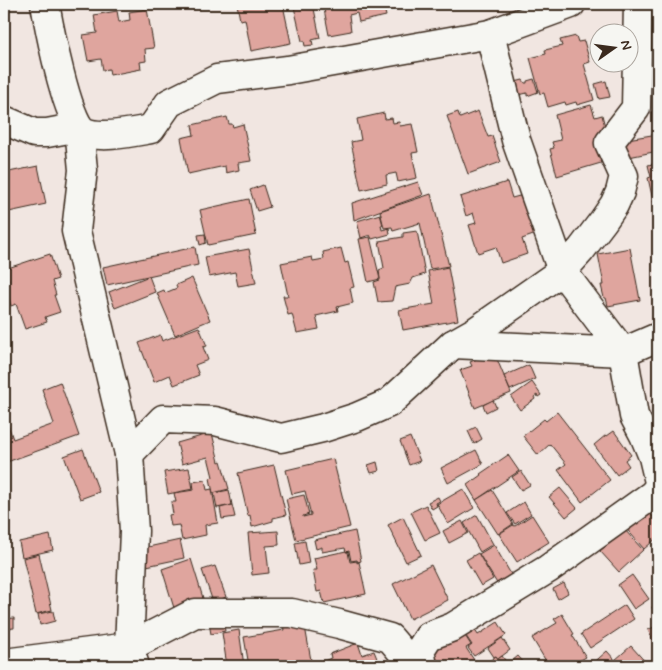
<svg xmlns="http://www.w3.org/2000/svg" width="662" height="670" font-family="Mynerve,sans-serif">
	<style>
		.building { fill: #dfa59e; stroke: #3b2a1e }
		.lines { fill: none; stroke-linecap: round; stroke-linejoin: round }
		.street-casing { stroke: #3b2a1e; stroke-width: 31 }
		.street { stroke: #f6f6f2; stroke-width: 28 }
	</style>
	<rect width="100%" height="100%" fill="#f1e6e1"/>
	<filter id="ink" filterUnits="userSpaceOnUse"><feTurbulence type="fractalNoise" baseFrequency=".02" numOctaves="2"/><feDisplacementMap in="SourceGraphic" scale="10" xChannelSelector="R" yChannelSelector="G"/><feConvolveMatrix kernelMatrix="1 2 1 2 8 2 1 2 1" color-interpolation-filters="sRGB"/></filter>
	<g filter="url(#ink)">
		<!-- building -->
		<g class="building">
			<path d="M237 4H281V5H283L291 43 251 51 245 19 240 20Z"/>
			<path d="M290 4H313L320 38 312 40 313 45 305 46 304 41H302L294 7 291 8Z"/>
			<path d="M323 4H383L386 16 359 22 357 13 349 15 351 31 329 35Z"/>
			<path d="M147 9 154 48 145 49 146 61 140 62 141 69 110 75 109 69 103 70 101 59 88 61 83 35 97 33 94 15 117 11 119 22 130 20 129 12Z"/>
			<path d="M576 36 578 42 584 41 590 62 584 64 594 100 577 105 576 102 566 105 565 102 548 107 544 93 540 94 530 58 546 54 545 50 562 46 560 40Z"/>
			<path d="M534 79 538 92 527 96V93L515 96 511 83 523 80 525 83H527V81Z"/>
			<path d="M606 81 610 97 599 99 595 84Z"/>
			<path d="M591 105 595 117 602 115 607 134 608 159 600 161 601 163 557 176 550 149 554 148 552 142 561 140 555 115Z"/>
			<path d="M478 111 488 137 492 136 501 162 468 174 447 116 458 112 460 118Z"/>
			<path d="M384 113 385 119 392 118 393 123 399 122 400 126 412 124 418 152 412 153 417 178 398 182 396 173 386 175 387 184 361 190 351 142 361 140 357 119Z"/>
			<path d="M227 117 229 124H232L233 127 243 124 251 161 238 163 239 170 226 173 225 166 188 174 181 138 194 135 192 125Z"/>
			<path d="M658 134V151L624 158 621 140Z"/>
			<path d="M658 163V204L654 205 648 178 651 177 648 165Z"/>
			<path d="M38 166 46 204 4 213V173Z"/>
			<path d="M418 182 423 195 354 220 352 203Z"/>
			<path d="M507 182 512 198 523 195 536 234 522 239 527 254 501 263 496 247 478 253 469 225 476 223 473 213 466 216 460 197Z"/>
			<path d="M263 185 270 207 257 211 250 190Z"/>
			<path d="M431 194 449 266 430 269 420 223 393 231 392 227 384 228 380 211Z"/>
			<path d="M249 199 256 235 208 245 200 210Z"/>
			<path d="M380 214 383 225H381L382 230 389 228 390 234 372 239 370 235 361 238 357 221Z"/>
			<path d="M417 231 425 274 413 278 410 284 395 287 392 301 378 302 374 282 380 280 379 270 384 268 379 241 403 237V233Z"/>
			<path d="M205 234 206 243 200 245 198 235Z"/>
			<path d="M370 237 380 279 368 282 359 239Z"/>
			<path d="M195 247 198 265 107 285 103 267Z"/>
			<path d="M341 248 345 263 348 262 354 287 350 288 353 303 337 307 338 311 316 316 319 329 297 333 292 314 288 315 283 296H288L281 263 312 257 313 261 324 259 323 252Z"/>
			<path d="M630 248 640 300 608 306 606 298H604L601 285H604L598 254Z"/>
			<path d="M249 249 256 283 238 286 235 272 209 277 205 257Z"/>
			<path d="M50 254 58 279 52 281 56 295H54L60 312 45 317 47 322 25 329 16 304 11 306 4 283 9 281 5 269Z"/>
			<path d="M448 267 458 320 403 330 399 310 434 304 428 271Z"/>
			<path d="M149 276 155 292 115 308 109 292Z"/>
			<path d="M192 278 210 320 175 335 157 293 164 290 165 293 177 288 176 285Z"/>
			<path d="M199 327 207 346 203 347 208 360 195 365 199 375 174 385 170 375 154 382 139 343 160 335 162 341Z"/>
			<path d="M494 352 511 393 475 408 460 370 472 366 470 362Z"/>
			<path d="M529 365 535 379 510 390 504 376Z"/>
			<path d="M60 382 79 436 4 463V414L13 439 54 424 42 389Z"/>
			<path d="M532 382 541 395 538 397 537 395 534 397 535 399 520 410 511 397Z"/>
			<path d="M493 400 496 407 486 412 483 405Z"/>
			<path d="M557 412 610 480 582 502 558 470 566 464 550 444 538 455 523 436 544 419 546 421Z"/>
			<path d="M476 427 482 439 474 444 468 431Z"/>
			<path d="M614 431 631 455 625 460 629 466 617 475 594 445 606 435 607 436Z"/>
			<path d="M212 433 219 462 221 461 229 489 213 493 210 478 213 477 208 457 182 464 177 443Z"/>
			<path d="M410 437 420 461 409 465 400 441Z"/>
			<path d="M83 449 99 492 80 499 64 456Z"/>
			<path d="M476 450 483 464 448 483 441 468Z"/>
			<path d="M508 455 519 471 476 500 467 485 481 475 480 474Z"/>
			<path d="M333 459 350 527 296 540 286 499 304 495 309 514 303 516V517L311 515 305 491 292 494 286 470Z"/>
			<path d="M377 462 379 471 371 473 368 465Z"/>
			<path d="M274 465 286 515 273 518V521L252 527 250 515 248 516 238 473Z"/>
			<path d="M189 468 193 489 168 494 164 472Z"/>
			<path d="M521 471 530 485 521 490 512 477Z"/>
			<path d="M205 480 207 490 212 489 218 523 205 525 206 535 182 540 179 525 171 526 169 515 173 514 171 502H176L174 493 194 490 193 482Z"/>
			<path d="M560 488 577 508 566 517 549 497Z"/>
			<path d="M463 489 474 508 448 524 437 504Z"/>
			<path d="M229 490 232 505 217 508 214 493Z"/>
			<path d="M492 490 513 524 498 534 476 500Z"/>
			<path d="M438 497 440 501 436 503 437 506 432 509 428 502Z"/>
			<path d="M524 502 531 514 515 524 507 513Z"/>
			<path d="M232 505 235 517 222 519 220 508Z"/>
			<path d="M426 505 440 533 425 540 411 512Z"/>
			<path d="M645 507 658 523V537L644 549 624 526Z"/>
			<path d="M477 515 493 544 480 552 464 523Z"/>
			<path d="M532 515 549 542 517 562 499 534 513 525 515 526Z"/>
			<path d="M403 517 421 555 406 562 388 525Z"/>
			<path d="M462 521 468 533 449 543 443 531Z"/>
			<path d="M624 529 643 550 619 572 600 551Z"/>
			<path d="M278 531 279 545 266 546 269 573 252 575 248 533Z"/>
			<path d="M355 531 361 561 358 562 357 560 351 561 349 551 346 552 345 548 322 552V547L316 549 314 540Z"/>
			<path d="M50 535 53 550 22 557 19 542Z"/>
			<path d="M180 540 184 558 142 567 139 549Z"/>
			<path d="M305 541 309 563 299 565 295 543Z"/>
			<path d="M494 545 512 576 498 585 479 554Z"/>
			<path d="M346 551V552H348L350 562 357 561V563L359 562 366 594 324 603 321 591 317 592 313 570H317L314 558Z"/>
			<path d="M478 553 493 579 481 586 466 560Z"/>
			<path d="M39 554 52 610 36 614 23 558Z"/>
			<path d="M191 559 203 598 174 608 162 569Z"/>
			<path d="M431 565 448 600 410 619 393 584Z"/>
			<path d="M215 566 226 597 213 602 202 570Z"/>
			<path d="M632 575 649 599 634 609 618 585Z"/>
			<path d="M564 583 568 593 558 599 553 589Z"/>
			<path d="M658 604V621L652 607Z"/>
			<path d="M625 605 634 619 590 648 581 634Z"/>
			<path d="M53 611 55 621 40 625 38 614Z"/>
			<path d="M562 614 574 634 572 635 586 657 570 666H549L532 638 557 623 554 619Z"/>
			<path d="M14 618V628L4 629V619Z"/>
			<path d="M223 620 225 631 211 634 209 623Z"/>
			<path d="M304 621 312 666H249L244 637 284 630 283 625Z"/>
			<path d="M498 622 506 635 474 656 468 648 472 645 464 633 473 627 478 635Z"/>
			<path d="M658 625V652L648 630Z"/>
			<path d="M239 630 244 666H227L222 633Z"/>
			<path d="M462 631 471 645 466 648 478 666H441L431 651Z"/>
			<path d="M502 638 510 650 498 659 496 656 494 657 488 648Z"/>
			<path d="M358 643 362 655 374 651 380 666H326L324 661 331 658 330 654Z"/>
			<path d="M631 646 649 666H590L607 651 615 660Z"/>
			<path d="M496 656 498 659 502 656 507 663 502 666H492L488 662Z"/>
			<path d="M518 656 526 665 524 666H506Z"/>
		</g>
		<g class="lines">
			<defs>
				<g id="street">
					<path d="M45 4C49 26 67 121 83 131 99 140 134 132 151 129L169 103 217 79 288 70 490 34 571 4"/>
					<path d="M490 34 516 140 562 271 623 352 634 416 644 435 653 457 658 478"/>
					<path d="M4 120 34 133H47L79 127 83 170 76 231 129 454 134 531 129 647 135 666"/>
					<path d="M453 344 623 352 658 337"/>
					<path d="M129 454 163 419 215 421 281 438 323 428 357 417 389 403 453 344 476 331 562 271 581 250 603 221 614 205 620 192 624 176 609 143 636 108 638 4"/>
					<path d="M4 663 129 647 195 613H292L339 624 390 638 414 666"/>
					<path d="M423 666 420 650 429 636 453 627 548 569 652 495 658 488"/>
				</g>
			</defs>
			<!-- street casing -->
			<use href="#street" class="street-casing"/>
			<!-- street -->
			<use href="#street" class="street"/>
		</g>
	</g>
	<!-- margin -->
	<rect width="662" height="670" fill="none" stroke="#f6f6f2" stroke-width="20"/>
	<rect x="10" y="10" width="642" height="650" fill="none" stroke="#3b2a1e" stroke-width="2" filter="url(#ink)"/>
	<!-- north arrow -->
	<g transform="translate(614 48) rotate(76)"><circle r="24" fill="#f6f6f2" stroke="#aba49d"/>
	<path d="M0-4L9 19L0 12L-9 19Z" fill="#3b2a1e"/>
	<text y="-8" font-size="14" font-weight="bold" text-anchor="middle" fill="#3b2a1e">N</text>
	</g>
</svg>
